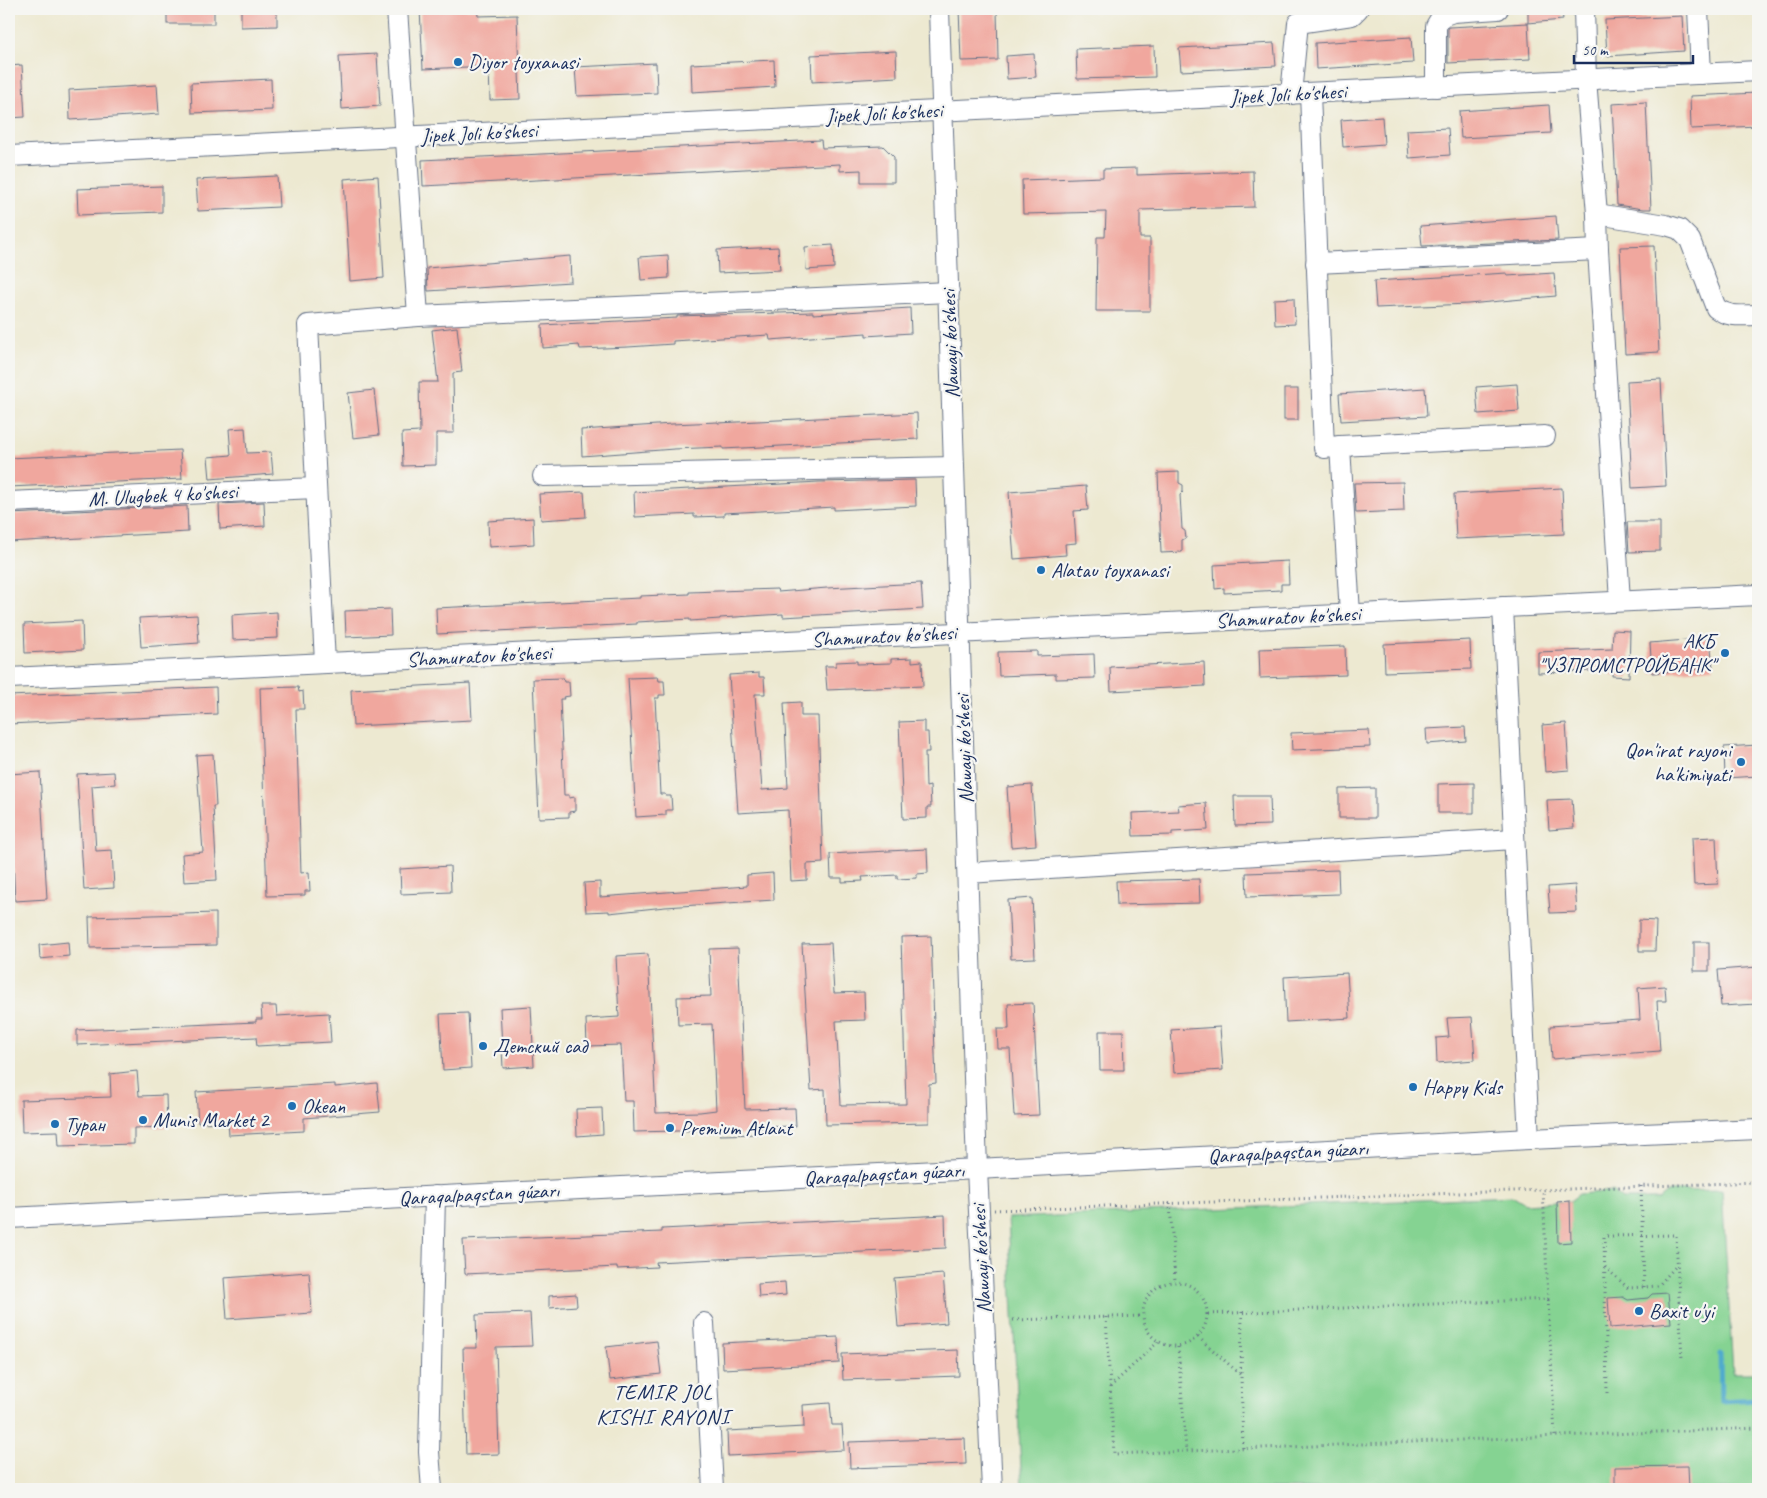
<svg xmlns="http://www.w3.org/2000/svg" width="1767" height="1498" font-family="Caveat,sans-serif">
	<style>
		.green { fill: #85d392; stroke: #508178 }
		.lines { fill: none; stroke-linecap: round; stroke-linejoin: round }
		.stream { stroke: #4faacd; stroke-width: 5 }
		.building { fill: #f0a79e }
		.minor-casing { stroke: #647086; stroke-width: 22 }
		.path { stroke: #647086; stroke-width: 3; stroke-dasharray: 1 4; stroke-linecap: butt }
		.minor { stroke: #fff; stroke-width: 20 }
		.poi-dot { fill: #1f6fb2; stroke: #f6f6f2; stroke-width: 2 }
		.labels { text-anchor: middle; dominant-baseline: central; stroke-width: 4.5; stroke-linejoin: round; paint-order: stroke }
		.poi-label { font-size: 21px; fill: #1b2f5e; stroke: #f6f6f2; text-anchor: start }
		.street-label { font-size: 21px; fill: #1b2f5e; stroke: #f6f6f2 }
		.neighbourhood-label { font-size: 22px; letter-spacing: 1px; fill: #1b2f5e; stroke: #f6f6f2 }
	</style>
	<rect width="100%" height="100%" fill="#f6f6f2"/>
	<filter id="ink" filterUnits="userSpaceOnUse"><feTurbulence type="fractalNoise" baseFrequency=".02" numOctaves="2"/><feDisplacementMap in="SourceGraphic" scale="10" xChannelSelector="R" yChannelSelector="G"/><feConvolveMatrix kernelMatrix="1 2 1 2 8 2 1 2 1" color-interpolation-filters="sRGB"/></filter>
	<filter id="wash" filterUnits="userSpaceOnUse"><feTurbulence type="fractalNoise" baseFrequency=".0096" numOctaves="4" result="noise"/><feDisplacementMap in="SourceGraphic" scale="20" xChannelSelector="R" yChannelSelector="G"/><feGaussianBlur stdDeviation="1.12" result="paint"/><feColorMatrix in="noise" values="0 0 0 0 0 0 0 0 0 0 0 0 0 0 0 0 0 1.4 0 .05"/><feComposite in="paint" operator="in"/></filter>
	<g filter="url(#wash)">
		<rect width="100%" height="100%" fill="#ede9d1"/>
		<!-- green -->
		<path class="green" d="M1722 1190 1733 1373H1758V1489H1022L1008 1218 1512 1196 1525 1204 1570 1201 1579 1194 1612 1191 1622 1199H1659L1669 1191Z"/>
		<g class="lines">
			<!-- stream -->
			<path class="stream" d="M1720 1354 1721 1401 1758 1399"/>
		</g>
		<g id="blocks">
			<!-- building -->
			<g class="building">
				<rect x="167" y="9" width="47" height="15"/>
				<path d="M241 9H277V26L241 27Z"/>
				<path d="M420 9H477L478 16 517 15 520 99 490 100 489 66 423 69Z"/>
				<path d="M959 9H997L998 60 961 61Z"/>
				<path d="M1528 9H1562L1563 20 1528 23Z"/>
				<path d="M1682 16 1684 51 1607 56 1605 20Z"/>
				<path d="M1528 23 1530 59 1448 63V29L1449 27Z"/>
				<path d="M1411 37 1413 63 1316 69 1315 43Z"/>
				<path d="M1274 43 1276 66 1181 71 1179 48Z"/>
				<path d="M1154 46 1155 77 1077 79 1076 49Z"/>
				<path d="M896 51 897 77 812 82 811 55Z"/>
				<path d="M377 54 380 106 342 109 339 56Z"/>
				<path d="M1034 54 1036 77 1007 79 1006 56Z"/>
				<path d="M774 60 775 87 692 92 691 64Z"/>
				<path d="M656 63 657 93 577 96 575 67Z"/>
				<path d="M22 65 25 117 9 118V66Z"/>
				<path d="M271 79 272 110 192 113 191 83Z"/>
				<path d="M157 85 159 114 70 120 69 90Z"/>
				<path d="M1758 93V126L1691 129 1690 96Z"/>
				<path d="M1646 102 1651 209H1643L1617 205 1612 104Z"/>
				<path d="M1549 105 1551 133 1461 138 1459 111Z"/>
				<path d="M1382 117 1384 144 1343 147 1341 120Z"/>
				<path d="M1448 128 1450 155 1409 158 1407 130Z"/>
				<path d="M821 140 822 148 883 146 894 157V182H861V170L840 171V164L423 186 422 160Z"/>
				<path d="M1137 168V175L1253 171 1254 207 1140 210V238H1150V311H1096L1097 237H1105L1106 212 1023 214 1022 180 1103 177V169Z"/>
				<path d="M277 176 279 207 198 211 196 180Z"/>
				<path d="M378 176 384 278 350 281 344 179Z"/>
				<path d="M162 186V212L78 215 77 189Z"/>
				<path d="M1556 216 1558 240 1422 246 1420 226Z"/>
				<path d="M833 245 834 268 806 270 805 247Z"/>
				<path d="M1654 246 1659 352 1625 354 1620 247Z"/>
				<path d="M778 247 780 270 718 273 717 250Z"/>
				<path d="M668 255 669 278 641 280 639 257Z"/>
				<path d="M570 256 571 282 428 291 427 268Z"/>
				<path d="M1507 273V276L1554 273 1556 296 1468 304 1376 308 1374 281Z"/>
				<path d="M1294 298 1295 324 1275 325 1274 299Z"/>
				<path d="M910 308 911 333 866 336V333L770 340 769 335 673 341V344L628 347 580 349 579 345 543 348 542 325 677 318V316L813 312V314Z"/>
				<path d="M457 327 462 372 453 373 454 433H436V465L403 466 402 433 420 432 419 382H438L432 330Z"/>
				<path d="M1661 379 1666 486 1632 488 1627 381Z"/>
				<path d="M1517 384 1519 411 1478 414 1476 387Z"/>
				<path d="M1425 388 1427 416 1341 421 1339 394Z"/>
				<rect x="1284" y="389" width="14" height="31"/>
				<path d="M374 390 379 435 353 438 348 393Z"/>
				<path d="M917 413 918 439 723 449V447L674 449 582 456 581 430 672 424 718 422V423Z"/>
				<path d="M245 428 247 453 271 452 273 474 210 479 208 457 231 455 229 429Z"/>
				<path d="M180 450 182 479 9 487V458Z"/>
				<path d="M1179 472V483L1183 485V492L1180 495 1182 529 1185 531 1186 538 1182 540V552L1161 553 1158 473Z"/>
				<path d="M915 480 916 506 834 510V507L724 513V516L694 517V514L635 517 634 492 819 482Z"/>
				<path d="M1403 482 1404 511 1356 513 1354 483Z"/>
				<path d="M1086 486 1088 510 1074 511 1076 543 1065 544 1066 555 1014 559 1009 492Z"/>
				<path d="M1562 488 1564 534 1456 539 1454 494Z"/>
				<path d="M584 492 586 517 541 520 539 494Z"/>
				<path d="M264 502 265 526 220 529 219 504Z"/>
				<path d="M187 506 188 532 9 542V514Z"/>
				<path d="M533 518 534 544 489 547 488 521Z"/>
				<path d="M1627 522H1660V551L1629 552Z"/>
				<path d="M1288 561 1289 584H1281V590L1224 593V588L1215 589 1214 565Z"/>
				<path d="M921 583 923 609 783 617V614L720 618V619L690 621V619L637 622V624L437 634 436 608 640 598V596L689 594V592L777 589 778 592 827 588Z"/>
				<path d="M390 609 391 635 346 637 345 611Z"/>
				<path d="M277 612 278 638 233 640 232 615Z"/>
				<path d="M197 615 199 643 141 647 139 618Z"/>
				<path d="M82 621 83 650 25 653 24 624Z"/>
				<path d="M1613 630 1630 631 1629 677 1612 676V670L1538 673V652L1612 649Z"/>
				<path d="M1710 638 1713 668 1652 673 1650 643Z"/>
				<path d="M1470 640 1471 669 1385 672 1384 644Z"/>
				<path d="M1345 646 1346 675 1260 678 1259 649Z"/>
				<path d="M1037 651V656L1094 654 1095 678 1056 679V674L999 676 998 652Z"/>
				<path d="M912 658V662L922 661 923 686 827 690 825 666H836V662L857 661V664L891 663V659Z"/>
				<path d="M1204 662 1205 686 1111 691 1110 667Z"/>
				<path d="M759 673V677H764L765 694H755L762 790 788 788 784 703 801 702V716H818L823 863 807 864V880L791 881 788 810 738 813 729 675Z"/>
				<path d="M658 677 659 681H664L665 695H659V698H655L660 794H665L666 796H671L672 810H666V815L636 817 628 678Z"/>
				<path d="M563 678 564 682H569L570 696 563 697 564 699H560L564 795H569V798L575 797V811L569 812V817L539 818 533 679Z"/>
				<path d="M470 683 472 720 353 726 351 690Z"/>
				<path d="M216 687 217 714 9 724V696Z"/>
				<path d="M298 687 299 692 303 691 304 709H296L301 873 309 872 310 891H305V895L267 896 260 688Z"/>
				<path d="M924 721V732H928L929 752H925L926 787 930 786 931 807H927V818L903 819 899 722Z"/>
				<path d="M1566 723 1569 770 1545 772 1542 725Z"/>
				<path d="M1465 727 1466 741 1427 744 1426 729Z"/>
				<path d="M1369 730 1370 747 1292 750 1291 733Z"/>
				<path d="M1758 745V776L1725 778 1724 747Z"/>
				<path d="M213 754 216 806H213L217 880 184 882 182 854 203 852 196 755Z"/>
				<path d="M40 772 47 899 15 901 9 774Z"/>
				<path d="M114 772 115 784 92 786 96 851 112 850 114 888 84 890 77 774Z"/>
				<path d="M1474 783V813H1438V784Z"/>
				<path d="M1032 785 1036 845 1011 847 1007 787Z"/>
				<path d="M1375 788V818H1339V789Z"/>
				<path d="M1234 796H1270L1271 825 1235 826Z"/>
				<path d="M1572 799 1574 828 1549 830 1547 800Z"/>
				<path d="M1206 803 1208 830 1172 832V835L1133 836 1132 813 1179 811 1178 805Z"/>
				<path d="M1716 837 1718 884 1694 885 1692 838Z"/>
				<path d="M927 849 928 873 917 874V878L897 879V875L862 877 863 881 842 882V878H831L830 854Z"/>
				<path d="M450 866 451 892 401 894 400 869Z"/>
				<path d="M1338 870 1339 894 1247 897 1246 873Z"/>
				<path d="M773 873 774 900 665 907 609 913V911L586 912 584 883 600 882V897L747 886V875Z"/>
				<path d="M1199 879 1200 903 1117 905 1116 881Z"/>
				<path d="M1575 885 1577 912 1550 913 1548 887Z"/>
				<path d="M1032 898 1035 958 1011 959 1008 900Z"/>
				<path d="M216 913V945L90 948 89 917Z"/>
				<path d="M1639 920 1656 921 1655 951H1639Z"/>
				<path d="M931 936 936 1083 929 1084V1123L826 1125 825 1089 811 1090 802 944 831 943 834 993 864 992 865 1020 836 1021 841 1105 906 1104 901 937Z"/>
				<path d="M68 942 69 956 40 959 39 945Z"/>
				<rect x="1694" y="942" width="15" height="29"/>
				<path d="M738 948 745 1109 795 1108 796 1126 762 1127V1134L720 1135V1130L634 1132 633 1101H624L621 1045 587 1046 586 1019 619 1017 616 956 648 954 656 1113 700 1112 716 1110 712 1024 678 1025 677 997 711 996 709 949Z"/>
				<path d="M1758 967V1004L1721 1006 1718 970Z"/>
				<path d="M1347 973 1350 1018 1286 1022 1284 977Z"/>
				<path d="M1665 986 1666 1001H1657L1660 1051 1552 1059 1550 1026 1640 1020 1638 988Z"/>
				<path d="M1033 1003 1039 1115 1014 1116 1010 1049H998L997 1029H1009L1008 1004Z"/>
				<path d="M261 1006H276L277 1016 329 1013 331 1042 257 1046 256 1037 77 1045V1030L256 1022V1019H262Z"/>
				<path d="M531 1006 534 1066 503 1068 500 1008Z"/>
				<path d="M468 1013 471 1068 443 1070 440 1014Z"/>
				<path d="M1472 1017 1475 1060 1437 1063 1436 1038 1449 1037 1447 1018Z"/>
				<path d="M1220 1027 1223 1070 1174 1073 1171 1030Z"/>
				<path d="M1099 1031H1123L1124 1070H1100Z"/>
				<path d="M137 1071 139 1096 166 1095 167 1127 134 1128V1144L59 1146 58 1131 22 1132 21 1100 111 1097 110 1074Z"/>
				<path d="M377 1083 380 1112 304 1118V1131L229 1135 228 1122 198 1123 196 1092 335 1084V1087Z"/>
				<path d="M602 1108 603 1134 577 1136 576 1109Z"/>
				<path d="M1570 1201 1571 1242 1558 1243 1557 1202Z"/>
				<path d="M945 1215 946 1248 656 1262 657 1267 617 1269V1267L465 1274 463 1240 662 1232V1229Z"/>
				<path d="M309 1272 312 1313 227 1319 224 1278Z"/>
				<path d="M943 1274 947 1323 898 1327 894 1278Z"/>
				<path d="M785 1282 786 1295 759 1297 758 1284Z"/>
				<path d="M1668 1293 1671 1323 1610 1328 1608 1298 1623 1297 1628 1300 1648 1298 1652 1294Z"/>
				<path d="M576 1294 577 1306 549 1308V1296Z"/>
				<path d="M530 1313 532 1346 496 1347 499 1454 466 1455 463 1348H477L476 1315Z"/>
				<path d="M838 1337 839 1363 723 1369 722 1343Z"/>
				<path d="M657 1341 661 1374 610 1380 606 1347Z"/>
				<path d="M958 1350 959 1376 843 1380 842 1354Z"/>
				<path d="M830 1403 832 1425H842L844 1450 728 1456 727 1431 804 1427 803 1405Z"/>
				<path d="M965 1438 966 1464 850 1468 849 1442Z"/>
				<path d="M1688 1466 1689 1489H1615V1467Z"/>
			</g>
		</g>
	</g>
	<g filter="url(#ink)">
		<use href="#blocks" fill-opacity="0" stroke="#647086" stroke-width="1"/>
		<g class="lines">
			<defs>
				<g id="minor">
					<path d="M397 9 418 316"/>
					<path d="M939 9 977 1169 992 1489"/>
					<path d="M1584 9 1586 79 1597 214 1598 250 1620 601"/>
					<path d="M1698 9 1701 74"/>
					<path d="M1436 87V26L1442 16 1453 12 1498 9"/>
					<path d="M1310 93 1324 448 1340 446 1350 614"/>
					<path d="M1291 94 1298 23 1352 15 1358 9"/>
					<path d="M9 156 1758 71"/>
					<path d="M1597 214 1666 225 1679 229 1690 240 1716 308C1729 318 1743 315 1758 315"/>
					<path d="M1316 263 1598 250"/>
					<path d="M1340 446 1545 436"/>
					<path d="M543 476 954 467"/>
					<path d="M9 502 316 488"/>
					<path d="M1503 607 1529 1139"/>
					<path d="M325 663 308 325 418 316 949 292"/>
					<path d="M9 678 1758 595"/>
					<path d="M968 873 1514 839"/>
					<path d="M9 1218 977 1169 1529 1139 1758 1129"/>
					<path d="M704 1323 713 1489"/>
					<path d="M432 1489 429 1452 435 1196"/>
				</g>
			</defs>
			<!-- minor casing -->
			<use href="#minor" class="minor-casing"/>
			<!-- path -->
			<g class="path">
				<path d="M1641 1186 1644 1287"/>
				<path d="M1170 1203 1175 1281"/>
				<path d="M994 1210 1758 1182"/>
				<path d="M1605 1267 1628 1288 1658 1286 1677 1265"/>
				<circle cx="1175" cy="1314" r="32"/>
				<path d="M1548 1300 1555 1436"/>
				<path d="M1242 1312 1241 1375 1243 1449"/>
				<path d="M1208 1314 1548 1299 1543 1190"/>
				<path d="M1106 1317 1114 1454 1758 1428"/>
				<path d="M1013 1320 1142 1316"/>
				<path d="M1198 1337 1241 1375"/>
				<path d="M1178 1347 1186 1451"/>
				<path d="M1110 1387 1158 1342"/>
				<path d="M1607 1393 1604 1236 1676 1235 1682 1359"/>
			</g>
			<!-- minor -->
			<use href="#minor" class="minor"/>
		</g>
	</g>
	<!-- markers -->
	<g class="poi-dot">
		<circle cx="458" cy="62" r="5"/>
		<circle cx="1041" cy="570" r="5"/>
		<circle cx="1725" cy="653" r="5"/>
		<circle cx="1741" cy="762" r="5"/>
		<circle cx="483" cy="1046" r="5"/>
		<circle cx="1413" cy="1087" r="5"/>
		<circle cx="292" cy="1106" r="5"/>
		<circle cx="143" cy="1120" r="5"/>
		<circle cx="55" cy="1124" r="5"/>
		<circle cx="670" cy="1128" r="5"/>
		<circle cx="1639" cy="1311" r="5"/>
	</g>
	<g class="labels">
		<!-- poi labels -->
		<g class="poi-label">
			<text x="468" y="62">Diyor toyxanasi</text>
			<text x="1051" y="570">Alatau toyxanasi</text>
			<text x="1715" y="641" text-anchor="end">АКБ<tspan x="1715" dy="24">"УЗПРОМСТРОЙБАНК"</tspan></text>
			<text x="1731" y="750" text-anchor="end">Qon'irat rayoni<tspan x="1731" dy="24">ha'kimiyati</tspan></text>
			<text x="493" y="1046">Детский сад</text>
			<text x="1423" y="1087">Happy Kids</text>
			<text x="302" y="1106">Okean</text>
			<text x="153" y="1120">Munis Market 2</text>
			<text x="65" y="1124">Туран</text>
			<text x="680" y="1128">Premium Atlant</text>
			<text x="1649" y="1311">Baxit u'yi</text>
		</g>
		<!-- street labels -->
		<g class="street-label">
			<text transform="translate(1288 94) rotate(-3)">Jipek Joli ko'shesi</text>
			<text transform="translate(884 113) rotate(-3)">Jipek Joli ko'shesi</text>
			<text transform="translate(479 133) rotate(-3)">Jipek Joli ko'shesi</text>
			<text transform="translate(950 344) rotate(-92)">Nawayi ko'shesi</text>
			<text transform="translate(163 495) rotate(-3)">M. Ulugbek 4 ko'shesi</text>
			<text transform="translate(1288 617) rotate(-3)">Shamuratov ko'shesi</text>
			<text transform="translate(884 636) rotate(-3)">Shamuratov ko'shesi</text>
			<text transform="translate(479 656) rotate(-3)">Shamuratov ko'shesi</text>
			<text transform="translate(964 749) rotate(-92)">Nawayi ko'shesi</text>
			<text transform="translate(1288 1152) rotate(-3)">Qaraqalpaqstan gúzarı</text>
			<text transform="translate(884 1174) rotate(-3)">Qaraqalpaqstan gúzarı</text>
			<text transform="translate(479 1194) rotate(-3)">Qaraqalpaqstan gúzarı</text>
			<text transform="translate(981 1259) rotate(-93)">Nawayi ko'shesi</text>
		</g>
		<!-- neighbourhood labels -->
		<g class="neighbourhood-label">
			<text x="663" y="1392">TEMIR JOL<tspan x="663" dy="25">KISHI RAYONI</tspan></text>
		</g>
	</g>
	<!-- margin -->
	<rect width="1767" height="1498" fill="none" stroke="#f6f6f2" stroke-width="30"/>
	<!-- scale -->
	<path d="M1574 55v8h119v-8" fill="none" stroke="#1b2f5e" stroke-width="2.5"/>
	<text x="1582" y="55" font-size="15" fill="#1b2f5e" stroke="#f6f6f2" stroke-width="4" paint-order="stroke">50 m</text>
</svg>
